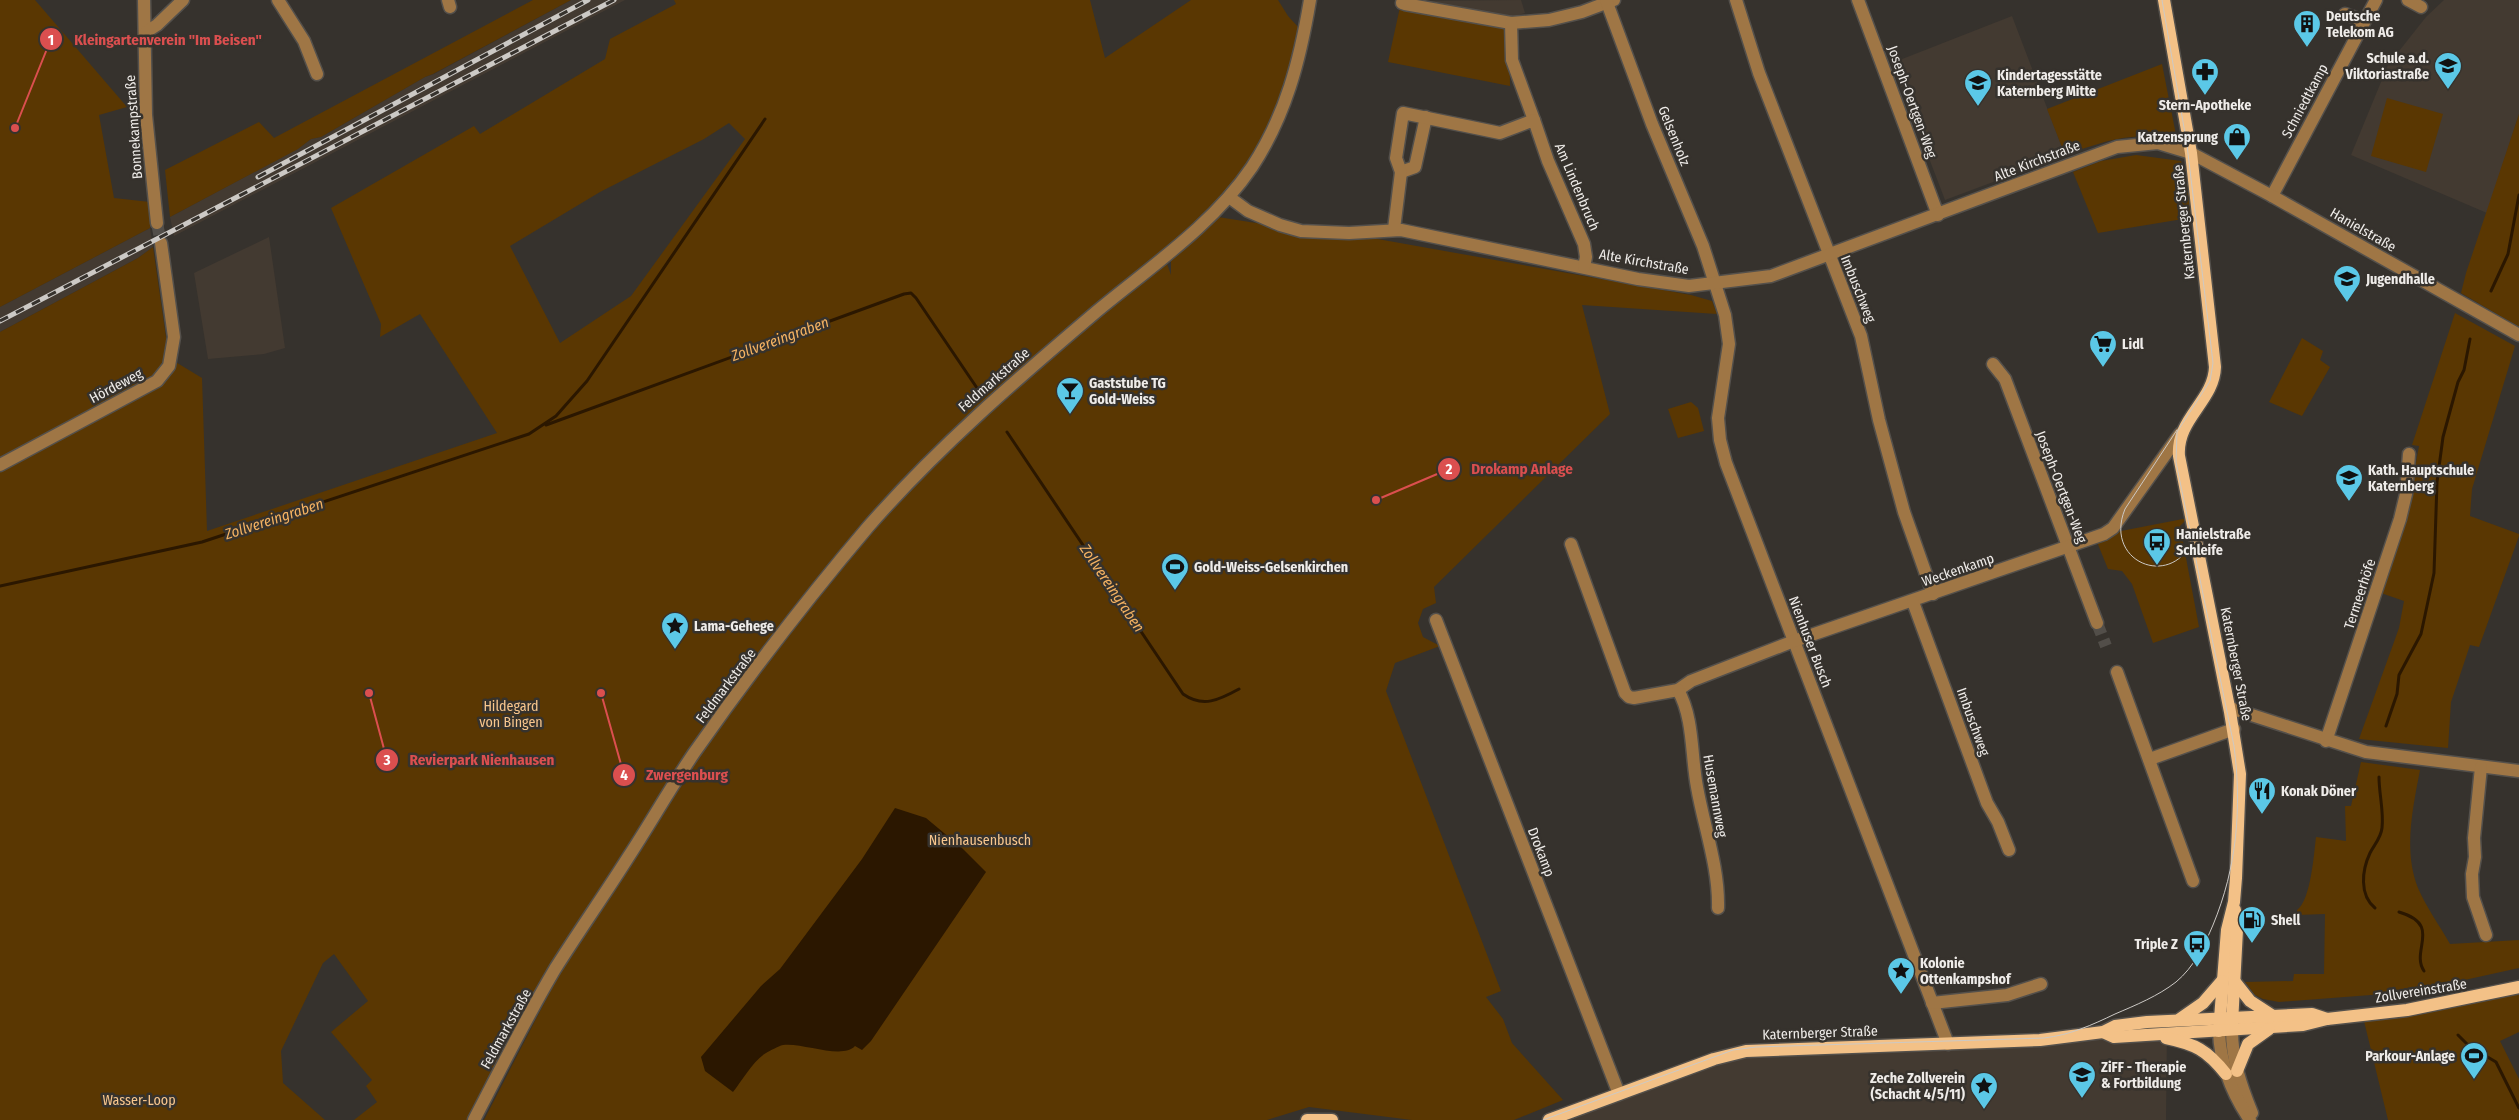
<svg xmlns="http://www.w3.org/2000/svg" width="2519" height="1120" font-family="'Fira Sans Condensed',sans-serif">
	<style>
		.built { fill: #433a31 }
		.green { fill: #5a3702; fill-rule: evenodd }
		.water { fill: #2b1700 }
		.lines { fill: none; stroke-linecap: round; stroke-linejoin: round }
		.stream { stroke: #2b1700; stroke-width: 3 }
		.minor-tunnel { stroke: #524e49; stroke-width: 12; stroke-dasharray: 12 6; stroke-linecap: butt }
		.minor-casing { stroke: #54504b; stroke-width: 15 }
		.major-casing { stroke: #54504b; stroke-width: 15 }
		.minor { stroke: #9f7645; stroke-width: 12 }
		.major { stroke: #f3c187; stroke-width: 12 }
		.tram { stroke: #ccc9c5; stroke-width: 1 }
		.rail-casing { stroke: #ccc9c5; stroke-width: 5 }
		.rail { stroke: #36322d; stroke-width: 3; stroke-dasharray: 9; stroke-linecap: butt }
		.labels { text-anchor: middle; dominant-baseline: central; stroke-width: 5; stroke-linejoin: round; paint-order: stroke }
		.poi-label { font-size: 14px; font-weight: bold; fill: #efece9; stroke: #36322d; text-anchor: start }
		.street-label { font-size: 14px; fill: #efece9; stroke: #36322d }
		.park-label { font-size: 14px; fill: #f8c68d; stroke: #36322d }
		.water-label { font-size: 15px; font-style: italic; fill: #f4b262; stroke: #36322d }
		.leader { fill: none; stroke: #db4f4f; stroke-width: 2 }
		.callout-dot { fill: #db4f4f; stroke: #36322d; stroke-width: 2 }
		.mark-label { font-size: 15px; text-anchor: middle; font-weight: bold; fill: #fff }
		.callout-label { font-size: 15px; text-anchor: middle; font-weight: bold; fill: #db4f4f; stroke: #36322d; stroke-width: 5; stroke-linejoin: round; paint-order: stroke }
	</style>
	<rect width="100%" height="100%" fill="#36322d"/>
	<!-- built -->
	<g class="built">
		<path d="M571 0H625L174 236 170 217 297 149 311 139 321 137 425 77 434 74Z"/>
		<path d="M1521 0 1525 13 1512 17 1407 1Z"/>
		<path d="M2444 0H2519V114L2487 213 2351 155 2388 65 2426 17Z"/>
		<path d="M2012 16 2065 155 1945 200 1909 106 1917 103 1910 84 1901 87 1892 63Z"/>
		<path d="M150 228 153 247 138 258 0 332V307Z"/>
		<path d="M269 237 285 348 264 354 208 359 194 273Z"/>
		<path d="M2167 1027 2166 1120H1560L1735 1058Z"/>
	</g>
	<!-- green -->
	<g class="green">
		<path d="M0 0H35L127 107 99 115 114 198 150 202V228L0 307Z"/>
		<path d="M533 0H571L433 74 425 77 321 137 311 139 298 149 170 217 165 170 259 122 274 138Z"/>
		<path d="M674 0H1090L1105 58 1191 0H1278L1288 16 1299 28 1293 69 1262 144 1224 194 1199 217 1164 256 956 433 784 633 547 972 467 1120H354L377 1102 366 1086 372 1080 331 1032 368 1001 334 954 323 963 281 1051 283 1083 325 1120H0V332L138 258 153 247 169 358 202 378 207 531 497 433 420 314 380 337 381 324 331 208 474 126 480 134 605 59 610 39 676 4ZM729 123 745 139 631 296 560 343 510 246 600 192 704 139Z"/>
		<path d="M1400 7 1509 26 1510 86 1388 62Z"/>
		<path d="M2162 64 2177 140C2133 130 2105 141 2065 155L2047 109Z"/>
		<path d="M2387 98 2443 114 2426 172 2371 156Z"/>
		<path d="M2519 114V327L2461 293 2466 273Z"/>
		<path d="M2136 155 2181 161 2195 194 2189 218 2098 233 2073 172 2101 161Z"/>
		<path d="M1218 217 1308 231 1372 238 1691 295 1712 301 1717 314 1582 305 1610 414 1434 587 1436 603 1423 609 1418 623 1423 637 1440 646 1395 663 1386 691 1501 991 1486 997 1503 1019 1512 1043 1563 1100 1514 1120H1412L1309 1107 1267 1120H484L556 980 695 754 784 634 918 474 1165 258 1171 275V261Z"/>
		<path d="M2455 313 2515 346 2472 489 2470 516 2519 534V536L2479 647 2470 645 2451 702 2448 748 2359 739 2399 628 2404 601 2381 593 2407 513 2419 446 2412 445Z"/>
		<path d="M2302 338 2323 351 2320 360 2330 367 2302 416 2269 402Z"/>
		<path d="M1691 402 1698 408 1704 431 1678 438 1668 409Z"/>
		<path d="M2188 518 2180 526 2199 627 2153 643 2132 584 2122 571 2108 569 2097 542 2121 531Z"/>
		<path d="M2361 762 2420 770C2413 807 2403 851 2418 888 2426 907 2440 926 2450 944L2519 940V968L2410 992 2279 1002 2263 999 2255 995 2245 982 2293 981 2294 974H2324L2325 914 2297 915V910C2311 900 2314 853 2316 837L2346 841 2345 806H2351Z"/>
		<path d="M2519 989V1032L2500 1041 2519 1079V1120H2388L2363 1017Z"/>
	</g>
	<!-- water -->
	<path class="water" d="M895 808 926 818 962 848 986 872 871 1041 862 1050 855 1046C842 1060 802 1042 783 1045 778 1046 770 1051 766 1053 753 1061 742 1081 733 1092L705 1071 701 1057 761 986 780 969 862 859Z"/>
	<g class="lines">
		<!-- stream -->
		<g class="stream">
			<path d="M2491 291 2508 254 2519 195"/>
			<path d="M546 425 904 294 911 293 916 298 977 388"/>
			<path d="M1007 432 1183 694C1203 708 1219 700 1239 689"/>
			<path d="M0 586 202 542 529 434 556 416 587 381 765 119"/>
			<path d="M2386 726 2397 694 2399 675 2421 634 2434 573 2437 482 2443 437 2458 382 2464 370 2470 339"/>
			<path d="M2375 908C2359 895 2362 870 2370 853 2374 845 2381 838 2382 828 2384 812 2379 794 2379 777"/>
			<path d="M2399 912C2443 925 2410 950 2424 971"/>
			<path d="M2458 1035 2469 1046 2496 1062 2519 1108"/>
		</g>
		<!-- minor-tunnel -->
		<g class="minor-tunnel">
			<path d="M157 223 161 243"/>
			<path d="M2097 623 2106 646"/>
		</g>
		<defs>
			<g id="minor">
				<path d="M144 0 146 115 157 223"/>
				<path d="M278 0 304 41 317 74"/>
				<path d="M448 0 450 7"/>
				<path d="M1403 0 1402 3 1405 4 1511 23 1549 20 1582 12 1614 0"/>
				<path d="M1606 0 1652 124 1703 246 1725 315 1729 344 1718 418 1720 440 1726 463 1948 1044"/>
				<path d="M1736 0 1759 73 1861 336 1879 420 1904 512 1933 594"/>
				<path d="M1858 0 1938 215"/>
				<path d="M2408 0 2421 7"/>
				<path d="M2345 14 2364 21"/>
				<path d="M1511 23 1512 60 1534 120"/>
				<path d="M146 32 157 25 183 0"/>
				<path d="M1401 172 1415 167 1426 117"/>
				<path d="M2272 196 2376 0"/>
				<path d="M1229 197 1248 211 1280 225 1301 231 1349 233 1401 230 1638 279 1689 286 1771 276 2117 147 2158 143 2191 153 2272 196 2519 335"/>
				<path d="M1394 229 1401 172 1396 158 1403 113 1500 133 1534 120 1548 161 1584 244 1586 257 1584 267"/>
				<path d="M1993 364 2005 379 2097 623"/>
				<path d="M0 465 157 381 169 366 174 337 161 243"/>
				<path d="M1571 544 1625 693 1629 697 1634 698 1678 690 1691 681 1794 641 2104 534 2113 528 2180 434"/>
				<path d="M1913 602 1987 803 1998 822 2009 850"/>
				<path d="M1436 620 1619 1094"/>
				<path d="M2117 672 2193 881"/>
				<path d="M1678 690C1694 718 1691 756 1697 787 1704 827 1719 867 1718 908"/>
				<path d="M2230 708 2366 752 2519 771"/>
				<path d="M2326 741 2400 519 2406 494 2409 454"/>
				<path d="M2150 759 2234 729"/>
				<path d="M2481 767 2474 838 2475 857 2472 874 2473 897 2486 935"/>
				<path d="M1932 1003 2007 995 2041 984"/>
				<path d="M2232 1030C2232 1060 2241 1086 2252 1113"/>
				<path d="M2219 1031C2220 1064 2231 1092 2250 1120"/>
				<path d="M474 1120C500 1070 526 1018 555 969 579 931 605 894 629 856 651 822 671 787 694 753 748 676 807 599 868 527 937 448 1016 380 1096 312 1150 267 1212 226 1252 167 1286 115 1300 60 1310 0"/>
			</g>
			<g id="major">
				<path d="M2164 0 2191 153 2215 367C2214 401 2176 419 2179 456L2230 712 2240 774 2236 878 2234 902 2227 930 2219 1031"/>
				<path d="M2235 982 2250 1001 2273 1016"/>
				<path d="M2180 1019 2203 1003 2222 981"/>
				<path d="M2232 1024 2237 930 2235 910"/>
				<path d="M2103 1032 2114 1037 2303 1025 2327 1019 2407 1010 2519 987"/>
				<path d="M2166 1038C2195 1044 2207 1050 2226 1074"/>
				<path d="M2237 1071 2248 1044 2269 1029"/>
				<path d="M1307 1120H1332"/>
				<path d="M1549 1120 1714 1059 1746 1051 2040 1040 2103 1032 2115 1026 2147 1022 2312 1014 2327 1019"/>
			</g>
		</defs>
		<!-- minor casing -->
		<use href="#minor" class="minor-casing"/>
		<!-- major casing -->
		<use href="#major" class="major-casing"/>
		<!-- minor -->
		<use href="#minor" class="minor"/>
		<!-- major -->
		<use href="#major" class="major"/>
		<!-- tram -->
		<g class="tram">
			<path d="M2177 430 2125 509C2103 563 2173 590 2193 539"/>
			<path d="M1543 1120 1733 1050 1756 1047 2044 1038C2070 1035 2092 1025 2115 1014 2136 1005 2158 996 2176 982 2194 967 2204 946 2213 925 2237 867 2242 808 2234 746L2176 462 2177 432 2210 381 2213 363 2187 145 2162 0"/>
		</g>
		<defs>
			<g id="rail">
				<path d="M258 177 588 0"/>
				<path d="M0 321 614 0"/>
			</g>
		</defs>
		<!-- rail casing -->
		<use href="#rail" class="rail-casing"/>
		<!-- rail -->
		<use href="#rail" class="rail"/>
	</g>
	<!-- icons -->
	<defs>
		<symbol id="building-pin" viewBox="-11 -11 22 30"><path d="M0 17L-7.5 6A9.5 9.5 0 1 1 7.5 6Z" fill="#5bc8e7" stroke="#36322d"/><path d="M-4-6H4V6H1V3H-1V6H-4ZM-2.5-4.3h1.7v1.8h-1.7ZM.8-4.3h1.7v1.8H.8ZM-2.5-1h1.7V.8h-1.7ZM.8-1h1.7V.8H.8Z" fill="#111"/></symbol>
		<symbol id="school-pin" viewBox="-11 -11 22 30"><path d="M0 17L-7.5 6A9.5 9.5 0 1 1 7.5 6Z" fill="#5bc8e7" stroke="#36322d"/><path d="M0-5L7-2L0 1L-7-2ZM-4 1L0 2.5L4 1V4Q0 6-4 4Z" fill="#111"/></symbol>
		<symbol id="pharmacy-pin" viewBox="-11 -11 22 30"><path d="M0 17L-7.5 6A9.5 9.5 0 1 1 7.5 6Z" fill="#5bc8e7" stroke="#36322d"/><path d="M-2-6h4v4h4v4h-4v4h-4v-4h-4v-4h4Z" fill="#111"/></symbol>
		<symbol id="shop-pin" viewBox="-11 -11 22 30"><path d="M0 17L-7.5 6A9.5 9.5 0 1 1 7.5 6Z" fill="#5bc8e7" stroke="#36322d"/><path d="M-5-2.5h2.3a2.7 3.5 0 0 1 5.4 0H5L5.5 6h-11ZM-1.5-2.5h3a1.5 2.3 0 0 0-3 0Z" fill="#111"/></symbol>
		<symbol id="supermarket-pin" viewBox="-11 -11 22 30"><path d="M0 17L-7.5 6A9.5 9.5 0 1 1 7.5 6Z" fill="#5bc8e7" stroke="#36322d"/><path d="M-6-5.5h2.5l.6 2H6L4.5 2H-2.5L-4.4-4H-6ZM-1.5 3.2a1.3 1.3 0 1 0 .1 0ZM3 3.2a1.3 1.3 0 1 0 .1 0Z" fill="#111"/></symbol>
		<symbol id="bar-pin" viewBox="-11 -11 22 30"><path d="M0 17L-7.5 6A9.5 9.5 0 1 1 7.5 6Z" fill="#5bc8e7" stroke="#36322d"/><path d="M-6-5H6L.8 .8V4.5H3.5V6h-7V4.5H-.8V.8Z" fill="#111"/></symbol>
		<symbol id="bus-pin" viewBox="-11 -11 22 30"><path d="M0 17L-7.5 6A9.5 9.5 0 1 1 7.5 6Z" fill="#5bc8e7" stroke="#36322d"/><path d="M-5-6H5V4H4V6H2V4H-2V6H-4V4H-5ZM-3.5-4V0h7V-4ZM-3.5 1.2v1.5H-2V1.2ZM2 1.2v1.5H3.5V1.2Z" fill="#111"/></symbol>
		<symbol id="stadium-pin" viewBox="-11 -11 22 30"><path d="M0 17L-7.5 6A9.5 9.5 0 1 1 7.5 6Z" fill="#5bc8e7" stroke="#36322d"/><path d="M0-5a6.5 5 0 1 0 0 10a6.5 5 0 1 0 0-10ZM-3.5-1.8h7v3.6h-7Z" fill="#111"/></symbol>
		<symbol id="sight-pin" viewBox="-11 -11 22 30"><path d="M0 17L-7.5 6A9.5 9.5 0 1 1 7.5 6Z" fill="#5bc8e7" stroke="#36322d"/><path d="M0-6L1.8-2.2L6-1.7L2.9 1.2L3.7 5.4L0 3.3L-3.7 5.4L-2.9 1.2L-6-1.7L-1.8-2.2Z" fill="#111"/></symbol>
		<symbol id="restaurant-pin" viewBox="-11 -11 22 30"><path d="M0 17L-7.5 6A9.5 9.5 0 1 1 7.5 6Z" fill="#5bc8e7" stroke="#36322d"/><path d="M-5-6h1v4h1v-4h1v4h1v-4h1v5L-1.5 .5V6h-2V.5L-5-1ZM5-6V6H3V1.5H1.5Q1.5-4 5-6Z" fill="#111"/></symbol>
		<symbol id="fuel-pin" viewBox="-11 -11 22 30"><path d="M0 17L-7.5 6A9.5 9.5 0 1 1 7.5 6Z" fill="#5bc8e7" stroke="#36322d"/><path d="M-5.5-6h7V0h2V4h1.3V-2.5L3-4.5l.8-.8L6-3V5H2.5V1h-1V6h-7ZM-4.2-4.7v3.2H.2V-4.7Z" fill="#111"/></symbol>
		<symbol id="university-pin" viewBox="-11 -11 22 30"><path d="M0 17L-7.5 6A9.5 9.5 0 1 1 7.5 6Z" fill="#5bc8e7" stroke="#36322d"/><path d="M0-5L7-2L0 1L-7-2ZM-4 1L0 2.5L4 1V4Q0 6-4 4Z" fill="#111"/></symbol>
	</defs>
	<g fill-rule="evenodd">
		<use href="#building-pin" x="2291" y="8" width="32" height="43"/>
		<use href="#school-pin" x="2432" y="50" width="32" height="43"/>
		<use href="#pharmacy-pin" x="2189" y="56" width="32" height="43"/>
		<use href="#school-pin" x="1962" y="67" width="32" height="43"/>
		<use href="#shop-pin" x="2221" y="121" width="32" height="43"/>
		<use href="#school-pin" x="2331" y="263" width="32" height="43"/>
		<use href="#supermarket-pin" x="2087" y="328" width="32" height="43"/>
		<use href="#bar-pin" x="1054" y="375" width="32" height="43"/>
		<use href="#school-pin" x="2333" y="462" width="32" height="43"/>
		<use href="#bus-pin" x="2141" y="526" width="32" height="43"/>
		<use href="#stadium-pin" x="1159" y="551" width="32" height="43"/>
		<use href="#sight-pin" x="659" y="610" width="32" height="43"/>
		<use href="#restaurant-pin" x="2246" y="775" width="32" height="43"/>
		<use href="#fuel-pin" x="2236" y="904" width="32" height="43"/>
		<use href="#bus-pin" x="2181" y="928" width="32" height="43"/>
		<use href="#sight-pin" x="1885" y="955" width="32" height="43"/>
		<use href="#stadium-pin" x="2458" y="1040" width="32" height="43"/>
		<use href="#university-pin" x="2066" y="1059" width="32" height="43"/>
		<use href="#sight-pin" x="1968" y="1070" width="32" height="43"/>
	</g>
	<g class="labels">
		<!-- poi labels -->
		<g class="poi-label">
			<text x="2326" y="16">Deutsche<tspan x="2326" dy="16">Telekom AG</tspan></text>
			<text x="2429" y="58" text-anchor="end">Schule a.d.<tspan x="2429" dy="16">Viktoriastraße</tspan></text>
			<text x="1997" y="75">Kindertagesstätte<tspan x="1997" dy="16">Katernberg Mitte</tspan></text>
			<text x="2205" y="105" text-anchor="middle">Stern-Apotheke</text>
			<text x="2218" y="137" text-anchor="end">Katzensprung</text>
			<text x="2366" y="279">Jugendhalle</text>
			<text x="2122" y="344">Lidl</text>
			<text x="1089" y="383">Gaststube TG<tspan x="1089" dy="16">Gold-Weiss</tspan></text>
			<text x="2368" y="470">Kath. Hauptschule<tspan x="2368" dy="16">Katernberg</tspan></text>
			<text x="2176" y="534">Hanielstraße<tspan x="2176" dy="16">Schleife</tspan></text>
			<text x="1194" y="567">Gold-Weiss-Gelsenkirchen</text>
			<text x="694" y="626">Lama-Gehege</text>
			<text x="2281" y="791">Konak Döner</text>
			<text x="2271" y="920">Shell</text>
			<text x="2178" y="944" text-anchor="end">Triple Z</text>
			<text x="1920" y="963">Kolonie<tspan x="1920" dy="16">Ottenkampshof</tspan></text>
			<text x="2455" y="1056" text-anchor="end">Parkour-Anlage</text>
			<text x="2101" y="1067">ZiFF - Therapie<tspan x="2101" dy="16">&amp; Fortbildung</tspan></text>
			<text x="1965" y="1078" text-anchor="end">Zeche Zollverein<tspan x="1965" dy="16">(Schacht 4/5/11)</tspan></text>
		</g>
		<!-- street labels -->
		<g class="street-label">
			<text transform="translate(2305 101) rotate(-62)">Schniedtkamp</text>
			<text transform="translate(1912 102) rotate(70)">Joseph-Oertgen-Weg</text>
			<text transform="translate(134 127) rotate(-94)">Bonnekampstraße</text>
			<text transform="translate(1674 136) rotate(68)">Gelsenholz</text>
			<text transform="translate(2037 161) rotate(-21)">Alte Kirchstraße</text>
			<text transform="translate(1577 187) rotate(67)">Am Lindenbruch</text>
			<text transform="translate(2184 222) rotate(-96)">Katernberger Straße</text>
			<text transform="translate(2363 230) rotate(30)">Hanielstraße</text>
			<text transform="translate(1644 262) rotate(10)">Alte Kirchstraße</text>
			<text transform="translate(1858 289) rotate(68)">Imbuschweg</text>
			<text transform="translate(994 380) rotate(-41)">Feldmarkstraße</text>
			<text transform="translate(116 386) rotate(-28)">Hördeweg</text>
			<text transform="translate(2061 487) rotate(69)">Joseph-Oertgen-Weg</text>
			<text transform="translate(1958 570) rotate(-19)">Weckenkamp</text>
			<text transform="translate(2360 594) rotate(-72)">Termeerhöfe</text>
			<text transform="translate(1810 642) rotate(69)">Nienhuser Busch</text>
			<text transform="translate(2236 664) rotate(79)">Katernberger Straße</text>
			<text transform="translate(726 686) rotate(-53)">Feldmarkstraße</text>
			<text transform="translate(1973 722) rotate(70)">Imbuschweg</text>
			<text transform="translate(1715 796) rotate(80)">Husemannweg</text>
			<text transform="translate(1541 852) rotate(69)">Drokamp</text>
			<text transform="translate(2421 991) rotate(-9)">Zollvereinstraße</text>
			<text transform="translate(506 1029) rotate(-61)">Feldmarkstraße</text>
			<text transform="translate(1820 1033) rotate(-2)">Katernberger Straße</text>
		</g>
		<!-- park labels -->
		<g class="park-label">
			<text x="511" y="706">Hildegard<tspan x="511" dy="16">von Bingen</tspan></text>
			<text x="980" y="840">Nienhausenbusch</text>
			<text x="139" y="1100">Wasser-Loop</text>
		</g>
		<!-- water labels -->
		<g class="water-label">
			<text transform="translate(780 339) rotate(-20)">Zollvereingraben</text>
			<text transform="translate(274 519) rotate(-18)">Zollvereingraben</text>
			<text transform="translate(1112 588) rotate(56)">Zollvereingraben</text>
		</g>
	</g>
	<!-- callouts -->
	<path class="leader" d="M15 128L51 39M1376 500L1449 469M369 693L387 760M601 693L624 775"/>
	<g class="callout-dot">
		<circle cx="15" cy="128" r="5"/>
		<circle cx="1376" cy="500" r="5"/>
		<circle cx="369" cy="693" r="5"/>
		<circle cx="601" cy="693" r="5"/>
		<circle cx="51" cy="39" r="12"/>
		<circle cx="1449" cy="469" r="12"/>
		<circle cx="387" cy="760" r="12"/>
		<circle cx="624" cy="775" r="12"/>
	</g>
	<g class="mark-label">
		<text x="51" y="45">1</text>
		<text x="1449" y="474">2</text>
		<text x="387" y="765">3</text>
		<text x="624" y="780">4</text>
	</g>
	<g class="callout-label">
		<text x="168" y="45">Kleingartenverein "Im Beisen"</text>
		<text x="1522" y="474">Drokamp Anlage</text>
		<text x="482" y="765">Revierpark Nienhausen</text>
		<text x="687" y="780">Zwergenburg</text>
	</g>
</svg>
